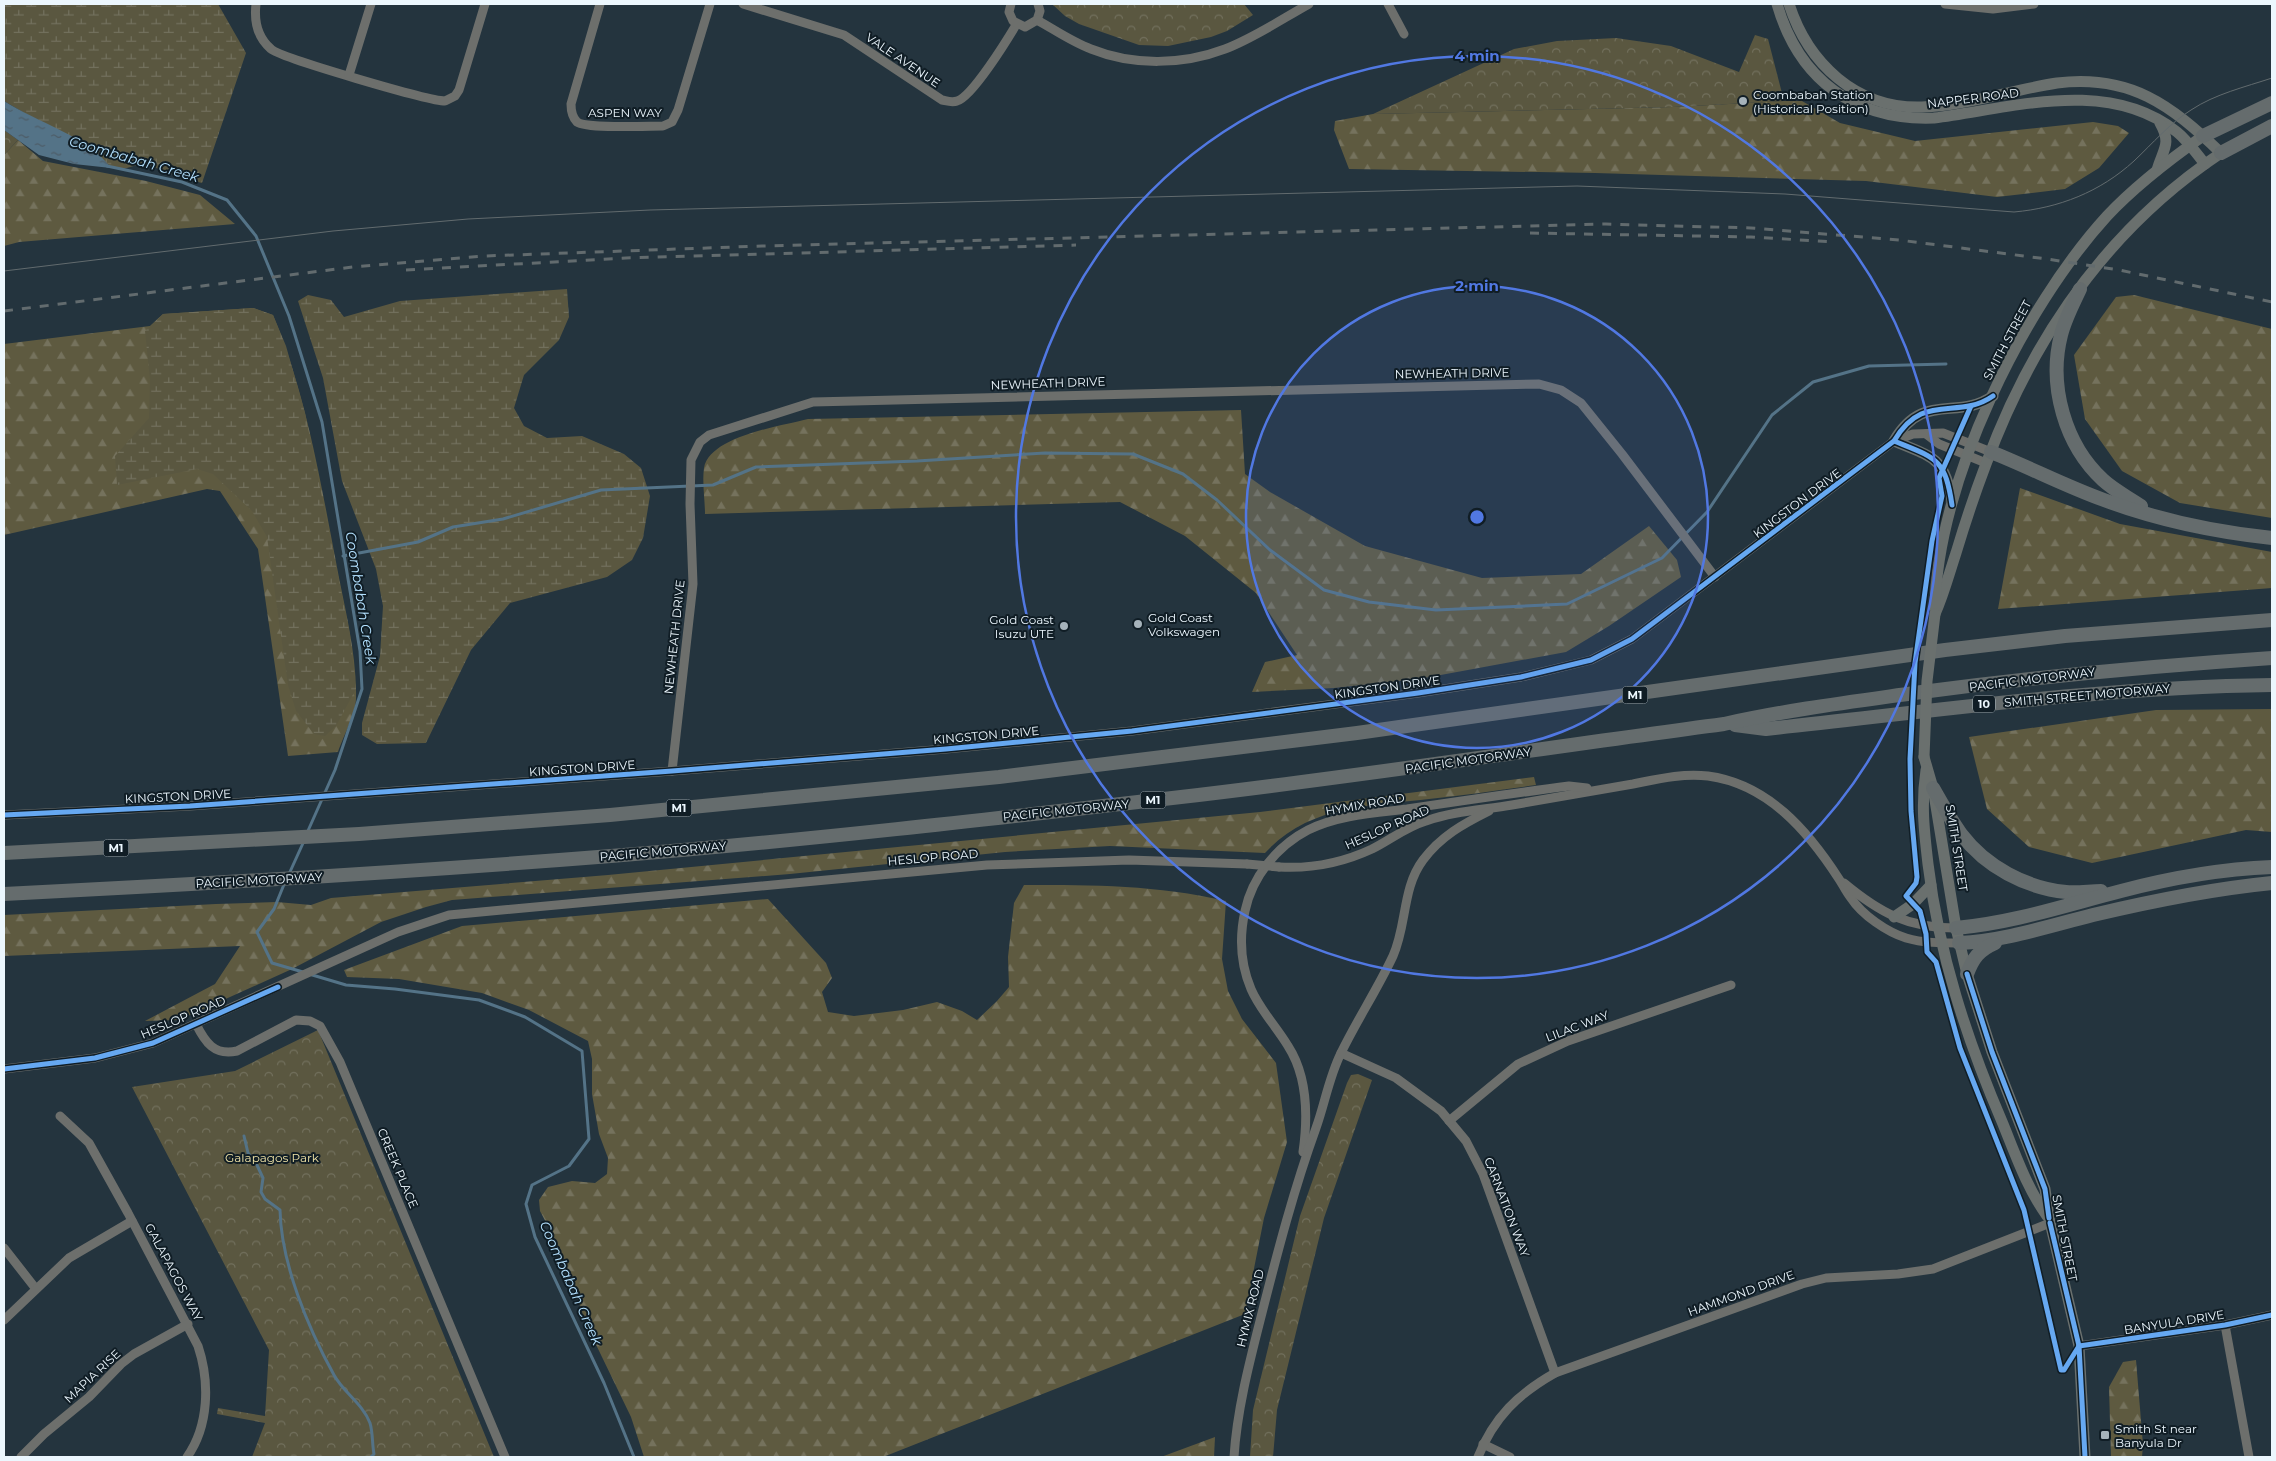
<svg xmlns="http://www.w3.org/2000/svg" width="2276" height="1461" font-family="Montserrat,sans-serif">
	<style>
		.forest { fill: url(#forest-firs) }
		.wetland { fill: url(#wetland-marsh) }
		.park { fill: url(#park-crowns) }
		.water { fill: url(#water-ripples) }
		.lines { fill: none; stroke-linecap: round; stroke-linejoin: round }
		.stream { stroke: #547387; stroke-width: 3 }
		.minor { stroke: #6d6f6c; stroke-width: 9 }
		.major { stroke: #6a706e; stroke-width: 11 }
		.highway { stroke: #656c6d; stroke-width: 14 }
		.tram { stroke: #626b6e; stroke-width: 1 }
		.rail { stroke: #626b6e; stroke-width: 3; stroke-dasharray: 9 9; stroke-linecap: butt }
		.minor-bridge { stroke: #6d6f6c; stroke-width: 9 }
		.major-bridge { stroke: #6a706e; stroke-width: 11 }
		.cycleway-casing { stroke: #101d25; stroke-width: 8 }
		.cycleway { stroke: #66a8f1; stroke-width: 5 }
		.ring { fill: none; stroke: #5178e2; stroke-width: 2.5 }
		.poi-dot { fill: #a6b3bb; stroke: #101d25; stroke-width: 2 }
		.labels { text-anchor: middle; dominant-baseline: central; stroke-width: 4; stroke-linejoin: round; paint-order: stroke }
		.shield { fill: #101d25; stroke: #aab6bd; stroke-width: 1 }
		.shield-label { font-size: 11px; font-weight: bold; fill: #ecf7fe }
		.street-label { font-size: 12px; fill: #ecf7fe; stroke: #101d25 }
		.poi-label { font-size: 12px; fill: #ecf7fe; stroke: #101d25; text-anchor: start }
		.park-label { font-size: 12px; fill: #f0e3a7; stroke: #101d25 }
		.water-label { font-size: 14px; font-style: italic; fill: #b3e1ff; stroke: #101d25 }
		.centre { fill: #5178e2; stroke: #101d25; stroke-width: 2.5 }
		.ring-label { font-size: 15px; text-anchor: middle; font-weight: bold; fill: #5178e2; stroke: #101d25; stroke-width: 4; stroke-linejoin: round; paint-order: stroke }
	</style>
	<defs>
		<pattern id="forest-firs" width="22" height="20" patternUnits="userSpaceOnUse" patternTransform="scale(1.25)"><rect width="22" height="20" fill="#5e5a40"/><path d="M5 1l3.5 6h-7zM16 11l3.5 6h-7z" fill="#75725d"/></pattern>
		<pattern id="wetland-marsh" width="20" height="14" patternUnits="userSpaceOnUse" patternTransform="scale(1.25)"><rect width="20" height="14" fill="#5a5740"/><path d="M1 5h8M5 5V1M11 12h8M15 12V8" fill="none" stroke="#72705d"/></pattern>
		<pattern id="park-crowns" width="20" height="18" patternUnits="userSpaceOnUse" patternTransform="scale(1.25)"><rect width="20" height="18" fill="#5a5740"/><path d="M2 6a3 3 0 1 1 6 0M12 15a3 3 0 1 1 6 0" fill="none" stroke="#72705d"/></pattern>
		<pattern id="water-ripples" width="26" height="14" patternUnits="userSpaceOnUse" patternTransform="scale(1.25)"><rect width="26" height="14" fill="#547387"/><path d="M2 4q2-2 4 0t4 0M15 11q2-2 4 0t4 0" fill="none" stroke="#4d5c67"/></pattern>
	</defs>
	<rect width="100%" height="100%" fill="#24343e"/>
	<!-- forest -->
	<g class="forest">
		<path d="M1784 101H1802L1840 123 1915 141 2093 122 2118 126 2129 133 2099 168 2065 189 1997 197 1866 181 1595 173 1349 169 1334 130 1335 121 1373 114 1673 107Z"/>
		<path d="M18 140 43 161 146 181 200 195 235 224 19 242 4 246V155Z"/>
		<path d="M2134 295 2272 329V518L2180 503 2122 471 2085 419 2074 355 2116 297Z"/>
		<path d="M253 308 273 315C306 394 320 479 336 562 344 606 357 653 356 698 356 713 343 737 338 752L288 756 258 549 220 491 207 489 4 535V344L150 326 163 314Z"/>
		<path d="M1241 410 1245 474 1270 492 1365 546 1482 578 1581 574 1649 526 1677 560 1681 577 1609 626 1566 652 1419 679 1334 688 1252 692 1265 662 1297 655 1256 593 1185 536 1120 502 705 514C705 500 702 482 704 468 710 436 781 426 808 419Z"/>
		<path d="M2020 488 2120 524 2272 552V588L1998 609Z"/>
		<path d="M2272 709V832L2246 830 2092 863 2029 847 1987 809 1969 737 2156 710Z"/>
		<path d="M1534 777 1536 785C1500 790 1465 795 1429 799 1369 806 1309 805 1265 853L1110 846 1005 852 790 874 452 900 426 907 381 922 292 969 179 1020 145 1021 215 984 240 946 4 956V915L216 904 277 902 311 905 331 898 608 875 1260 812Z"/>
		<path d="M1024 885C1094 885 1157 885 1226 901L1222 959 1228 991 1242 1019 1276 1063 1287 1142 1264 1218 1245 1314 883 1457H644L631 1417 587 1326 560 1249 540 1211 539 1200 548 1187 572 1181 595 1183 607 1174 608 1158 599 1134 592 1094V1059L588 1041 529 1010 482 993 399 979 347 977 344 970 462 926 768 899 826 963 832 978 822 992 828 1012 854 1016 903 1010 937 1002 962 1011 977 1020 997 1001 1009 987 1008 957 1014 903Z"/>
		<path d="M2136 1360 2143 1445 2142 1457H2111L2109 1387 2123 1362Z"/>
		<path d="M1215 1437 1214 1457H1161Z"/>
	</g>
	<!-- wetland -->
	<g class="wetland">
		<path d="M4 4H218L246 53 202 183 178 177 144 163 120 170 111 167 85 144 26 114 4 101Z"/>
		<path d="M567 289 569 317 559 340 524 375 514 408 524 426 547 438 582 436 624 454 641 468 650 496 643 538 632 560 607 577 510 603 471 650 426 743 377 744 362 735V723L380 656 383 606 376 569 342 481 323 378 298 301 308 295 331 300 344 317 400 301Z"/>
		<path d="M253 308 273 315 286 346 305 413 350 635 356 689 336 726 325 736 314 734 296 711 288 685 267 537 252 511 213 474 197 469 117 485 115 456 149 418 150 380 145 331 163 314Z"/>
	</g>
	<!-- park -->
	<g class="park">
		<path d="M1052 4H1244L1253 15 1227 31 1211 37 1168 46 1139 45 1079 24 1065 16Z"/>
		<path d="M1755 35 1768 39 1784 101 1673 107 1373 114 1514 49 1557 41 1616 38 1671 46 1739 72Z"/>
		<path d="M4 130 18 140 4 155Z"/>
		<path d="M318 1030 494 1457H252L265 1423 217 1414 218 1408 265 1416 269 1350 132 1087 235 1071Z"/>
		<path d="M1358 1074 1372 1080 1324 1218 1277 1410 1273 1457H1250L1253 1410 1300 1216 1347 1083 1351 1075Z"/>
	</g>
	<!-- water -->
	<path class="water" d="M4 101C36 122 88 136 111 168L74 164 39 155 4 130Z"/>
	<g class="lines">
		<!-- stream -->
		<g class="stream">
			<path d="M107 166 182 182 227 200 256 236 289 316 322 422 360 651 362 689 335 770 307 833"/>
			<path d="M343 556 418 542 453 527 503 519 601 490 713 485 756 467 917 461 1045 453 1133 454 1183 474 1217 500 1270 550 1324 590 1369 602 1436 610 1567 604 1662 558 1707 512 1772 415 1813 382 1869 366 1946 364"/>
			<path d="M289 874 304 841"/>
			<path d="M285 882 274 909 257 932 272 963 303 972"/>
			<path d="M309 974 346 985 395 989 479 1000 525 1017 582 1051 589 1139 569 1166 532 1185 526 1204 535 1237 604 1383 634 1457"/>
			<path d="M244 1136 248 1153 256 1163 263 1178 261 1192 265 1199 280 1210C281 1263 308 1328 334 1375 343 1392 363 1404 370 1423 373 1433 372 1444 374 1454L371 1457"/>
		</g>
		<!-- minor -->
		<g class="minor">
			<path d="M256 4C254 21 257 37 271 49 281 58 429 101 445 101L455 96 459 90 485 4"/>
			<path d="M600 4 571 104C571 110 572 117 577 122 587 129 647 126 663 126L672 122 678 110 710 4"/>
			<path d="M743 4 844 35 942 100C947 101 952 103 957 101 972 97 1007 40 1016 25"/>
			<path d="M1011 4 1009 12 1013 21 1025 27 1037 20 1040 11 1038 4"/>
			<path d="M1388 4 1404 34"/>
			<path d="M1945 4 1993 9 2034 4"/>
			<path d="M1037 20C1055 30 1072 42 1091 49 1133 66 1183 65 1225 49 1254 38 1282 19 1309 4"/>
			<path d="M349 75 371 4"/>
			<path d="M1926 434 1939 444 1986 463"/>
			<path d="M672 771 693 584 690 504 691 460 700 442 709 435 813 402 1539 384 1561 390 1581 403 1622 454 1715 577"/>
			<path d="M4 815 190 806 672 771 946 749 1132 731 1418 693 1521 677 1591 660 1632 639 1894 441 1913 434 1943 433 1991 452"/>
			<path d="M1279 867C1312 869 1342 863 1372 849 1390 840 1406 827 1426 821 1454 811 1483 810 1512 805 1552 798 1592 791 1633 784 1658 779 1682 773 1708 776 1768 784 1808 831 1839 879 1843 885 1846 892 1851 898 1862 915 1887 932 1906 938 1923 943 1941 943 1959 943"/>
			<path d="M1844 883C1880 913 1908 928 1956 928"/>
			<path d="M196 1024C205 1042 214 1056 237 1051L296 1020 310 1021 320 1026 340 1062 505 1457"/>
			<path d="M1341 1053 1396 1078 1441 1111 1466 1141 1483 1174 1555 1373"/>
			<path d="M4 1069 95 1058 153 1043 398 932 449 915 987 865 1129 860 1247 864"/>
			<path d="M60 1116 89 1143 128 1213 198 1346C210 1382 209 1426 187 1457"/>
			<path d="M1449 1121 1518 1064 1568 1041 1731 985"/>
			<path d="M1303 1152C1308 1117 1308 1077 1288 1046 1276 1026 1260 1010 1251 989 1240 963 1239 938 1245 911 1252 877 1277 846 1308 830 1338 815 1374 813 1407 809 1461 801 1515 793 1569 786L1587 788"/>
			<path d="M4 1248 36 1289"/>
			<path d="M4 1320 69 1258 132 1221"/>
			<path d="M2225 1325 2249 1457"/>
			<path d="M2079 1346 2225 1325 2272 1315"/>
			<path d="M1483 1444 1510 1457"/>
			<path d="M21 1457 44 1434 89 1397 121 1364 134 1354 188 1324"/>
			<path d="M1234 1457C1237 1409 1250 1360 1262 1313 1278 1250 1294 1189 1316 1128 1325 1103 1329 1077 1341 1053 1357 1020 1377 990 1393 956 1407 925 1402 888 1423 860 1441 836 1463 824 1489 811"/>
			<path d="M1478 1457C1494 1417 1518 1394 1555 1373L1802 1284 1826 1278 1898 1274 1933 1269 2050 1223"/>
		</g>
		<!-- major -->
		<g class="major">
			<path d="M1777 4C1799 80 1855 121 1934 118 2013 108 2108 77 2177 132 2188 141 2196 153 2205 164"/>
			<path d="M1789 4C1808 63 1856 109 1922 107 1968 105 2012 90 2057 83 2130 74 2171 105 2221 153 2107 229 2033 337 1986 464 1975 493 1965 523 1956 553 1949 574 1944 594 1935 614"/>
			<path d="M2157 170C2163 149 2172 144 2160 123"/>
			<path d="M1952 501C1945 457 1932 457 1894 441 1923 391 1957 421 1993 396"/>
			<path d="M1935 608C1937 482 2023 308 2107 216 2136 185 2169 160 2203 136"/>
			<path d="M1924 757 1933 788 1956 928 1967 974 1992 1052 2045 1189 2049 1218 2079 1346 2085 1457"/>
			<path d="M1926 770C1921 804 1924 830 1928 864 1939 955 1967 1040 2003 1124 2016 1156 2027 1188 2047 1216"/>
			<path d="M1894 917 1913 904 1931 885"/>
		</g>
		<!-- highway -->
		<g class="highway">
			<path d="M2203 136 2272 103"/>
			<path d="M2221 153 2272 126"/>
			<path d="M2080 289C2073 304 2065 319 2061 335 2048 386 2065 445 2103 480 2115 491 2128 497 2141 506"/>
			<path d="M1991 452C2029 467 2065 486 2104 500 2158 520 2215 532 2272 538"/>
			<path d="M1735 725 1766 729C1935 711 2102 687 2272 685"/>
			<path d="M1933 788C1942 804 1951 820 1961 834 1986 867 2026 888 2066 892 2078 893 2090 891 2101 891"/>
			<path d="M4 853 359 834 610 815 999 777 1357 733 1945 650 2065 636 2272 620"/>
			<path d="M4 894C206 884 409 872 611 856 801 841 992 819 1181 797 1363 776 1543 748 1724 724 1787 710 1850 702 1914 693 2034 677 2152 666 2272 658"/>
			<path d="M1956 928C2013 923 2066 905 2121 891 2170 878 2222 869 2272 867"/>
			<path d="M1959 943C2004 941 2049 926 2093 915 2152 901 2212 889 2272 883"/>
			<path d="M1967 974C1973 958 1979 950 1995 943"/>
		</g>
		<!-- tram -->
		<path class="tram" d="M4 271 333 231 468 219 650 210 1577 186 1785 194 2014 212C2059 208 2100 192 2134 161 2153 143 2169 124 2191 110 2215 94 2245 87 2272 78"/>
		<!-- rail -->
		<g class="rail">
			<path d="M1530 233 1751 237 1835 242"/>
			<path d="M406 270 626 258 1076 245"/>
			<path d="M4 311 353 267 485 256 762 246 1606 224 1751 228 1899 240 2047 259 2119 270 2272 302"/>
		</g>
		<!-- minor-bridge -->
		<path class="minor-bridge" d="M1247 864 1279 867"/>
		<!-- major-bridge -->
		<path class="major-bridge" d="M1924 757 1927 681 1935 614"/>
		<defs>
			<g id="cycleway">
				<path d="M1971 406 1939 478 1942 496 1932 541 1915 663 1910 759 1911 811 1917 877 1916 883 1906 896 1920 911 1926 934 1927 952 1936 962 1960 1048 2024 1210 2061 1370H2064L2079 1346"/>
				<path d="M1894 441C1936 458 1945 458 1952 505"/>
				<path d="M4 815 190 806 672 771 946 749 1132 731 1418 693 1521 677 1591 660 1632 639 1894 441C1923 391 1957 421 1993 396"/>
				<path d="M1967 974 1992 1052 2045 1189 2049 1218"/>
				<path d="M4 1069 95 1058 153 1043 278 987"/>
				<path d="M2050 1223 2079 1346 2085 1457"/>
				<path d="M2079 1346 2225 1325 2272 1315"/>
			</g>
		</defs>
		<!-- cycleway casing -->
		<use href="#cycleway" class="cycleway-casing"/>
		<!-- cycleway -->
		<use href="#cycleway" class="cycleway"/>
	</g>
	<!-- distance rings -->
	<circle cx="1477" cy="517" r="231" fill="#5178e2" fill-opacity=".12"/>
	<g class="ring">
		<circle cx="1477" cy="517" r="231"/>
		<circle cx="1477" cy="517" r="461"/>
	</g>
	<!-- markers -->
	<g class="poi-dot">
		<circle cx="1743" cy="101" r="5"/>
		<circle cx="1138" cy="624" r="5"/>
		<circle cx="1064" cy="626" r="5"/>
		<rect x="2100" y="1430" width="10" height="10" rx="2.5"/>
	</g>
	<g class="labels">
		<!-- shield labels -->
		<g class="shield">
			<rect x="1622.5" y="686.5" width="25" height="17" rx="4"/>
			<rect x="1973" y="695.5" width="22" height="17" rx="4"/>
			<rect x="1140.5" y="791.5" width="25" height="17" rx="4"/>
			<rect x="666.5" y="799.5" width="25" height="17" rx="4"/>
			<rect x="103.5" y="839.5" width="25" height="17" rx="4"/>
		</g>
		<g class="shield-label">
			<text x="1635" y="695">M1</text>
			<text x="1984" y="704">10</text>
			<text x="1153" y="800">M1</text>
			<text x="679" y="808">M1</text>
			<text x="116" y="848">M1</text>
		</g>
		<!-- street labels -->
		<g class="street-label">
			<text transform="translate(903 60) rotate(34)">VALE AVENUE</text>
			<text transform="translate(1973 98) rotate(-7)">NAPPER ROAD</text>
			<text x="625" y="112">ASPEN WAY</text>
			<text transform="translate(2007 340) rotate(-62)">SMITH STREET</text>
			<text transform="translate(1452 373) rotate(-1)">NEWHEATH DRIVE</text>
			<text transform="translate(1048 383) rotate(-2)">NEWHEATH DRIVE</text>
			<text transform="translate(1797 503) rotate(-37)">KINGSTON DRIVE</text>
			<text transform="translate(674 637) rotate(-84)">NEWHEATH DRIVE</text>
			<text transform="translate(2032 679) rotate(-7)">PACIFIC MOTORWAY</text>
			<text transform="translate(1387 687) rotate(-8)">KINGSTON DRIVE</text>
			<text transform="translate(2087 695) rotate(-5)">SMITH STREET MOTORWAY</text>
			<text transform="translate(986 735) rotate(-5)">KINGSTON DRIVE</text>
			<text transform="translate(1468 760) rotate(-8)">PACIFIC MOTORWAY</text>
			<text transform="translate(582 768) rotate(-4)">KINGSTON DRIVE</text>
			<text transform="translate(178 796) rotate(-3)">KINGSTON DRIVE</text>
			<text transform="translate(1365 804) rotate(-10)">HYMIX ROAD</text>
			<text transform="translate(1066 810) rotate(-6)">PACIFIC MOTORWAY</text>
			<text transform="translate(1387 827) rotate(-24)">HESLOP ROAD</text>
			<text transform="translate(1957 848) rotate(81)">SMITH STREET</text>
			<text transform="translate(663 851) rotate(-5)">PACIFIC MOTORWAY</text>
			<text transform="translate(933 857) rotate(-5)">HESLOP ROAD</text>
			<text transform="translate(259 880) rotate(-3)">PACIFIC MOTORWAY</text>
			<text transform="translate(183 1017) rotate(-23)">HESLOP ROAD</text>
			<text transform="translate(1577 1026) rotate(-21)">LILAC WAY</text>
			<text transform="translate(398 1168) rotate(67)">CREEK PLACE</text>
			<text transform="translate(1507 1207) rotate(69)">CARNATION WAY</text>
			<text transform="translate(2065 1238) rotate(79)">SMITH STREET</text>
			<text transform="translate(174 1272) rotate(62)">GALAPAGOS WAY</text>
			<text transform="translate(1741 1293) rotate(-20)">HAMMOND DRIVE</text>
			<text transform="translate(1250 1308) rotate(-76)">HYMIX ROAD</text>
			<text transform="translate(2174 1322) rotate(-9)">BANYULA DRIVE</text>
			<text transform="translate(92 1376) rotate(-43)">MAPIA RISE</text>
		</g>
		<!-- poi labels -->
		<g class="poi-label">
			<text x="1753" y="94">Coombabah Station<tspan x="1753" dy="14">(Historical Position)</tspan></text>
			<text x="1148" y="617">Gold Coast<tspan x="1148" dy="14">Volkswagen</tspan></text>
			<text x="1054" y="619" text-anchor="end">Gold Coast<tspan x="1054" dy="14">Isuzu UTE</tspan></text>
			<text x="2115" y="1428">Smith St near<tspan x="2115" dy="14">Banyula Dr</tspan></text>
		</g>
		<!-- park labels -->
		<g class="park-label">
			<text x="272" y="1157">Galapagos Park</text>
		</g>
		<!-- water labels -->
		<g class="water-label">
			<text transform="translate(134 159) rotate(16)">Coombabah Creek</text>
			<text transform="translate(361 598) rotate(81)">Coombabah Creek</text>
			<text transform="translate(571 1283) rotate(66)">Coombabah Creek</text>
		</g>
	</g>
	<circle cx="1477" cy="517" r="8" class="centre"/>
	<g class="ring-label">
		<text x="1477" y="61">4 min</text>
		<text x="1477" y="291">2 min</text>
	</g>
	<!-- border -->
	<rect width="2276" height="1461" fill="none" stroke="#ecf7fe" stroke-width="10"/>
</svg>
